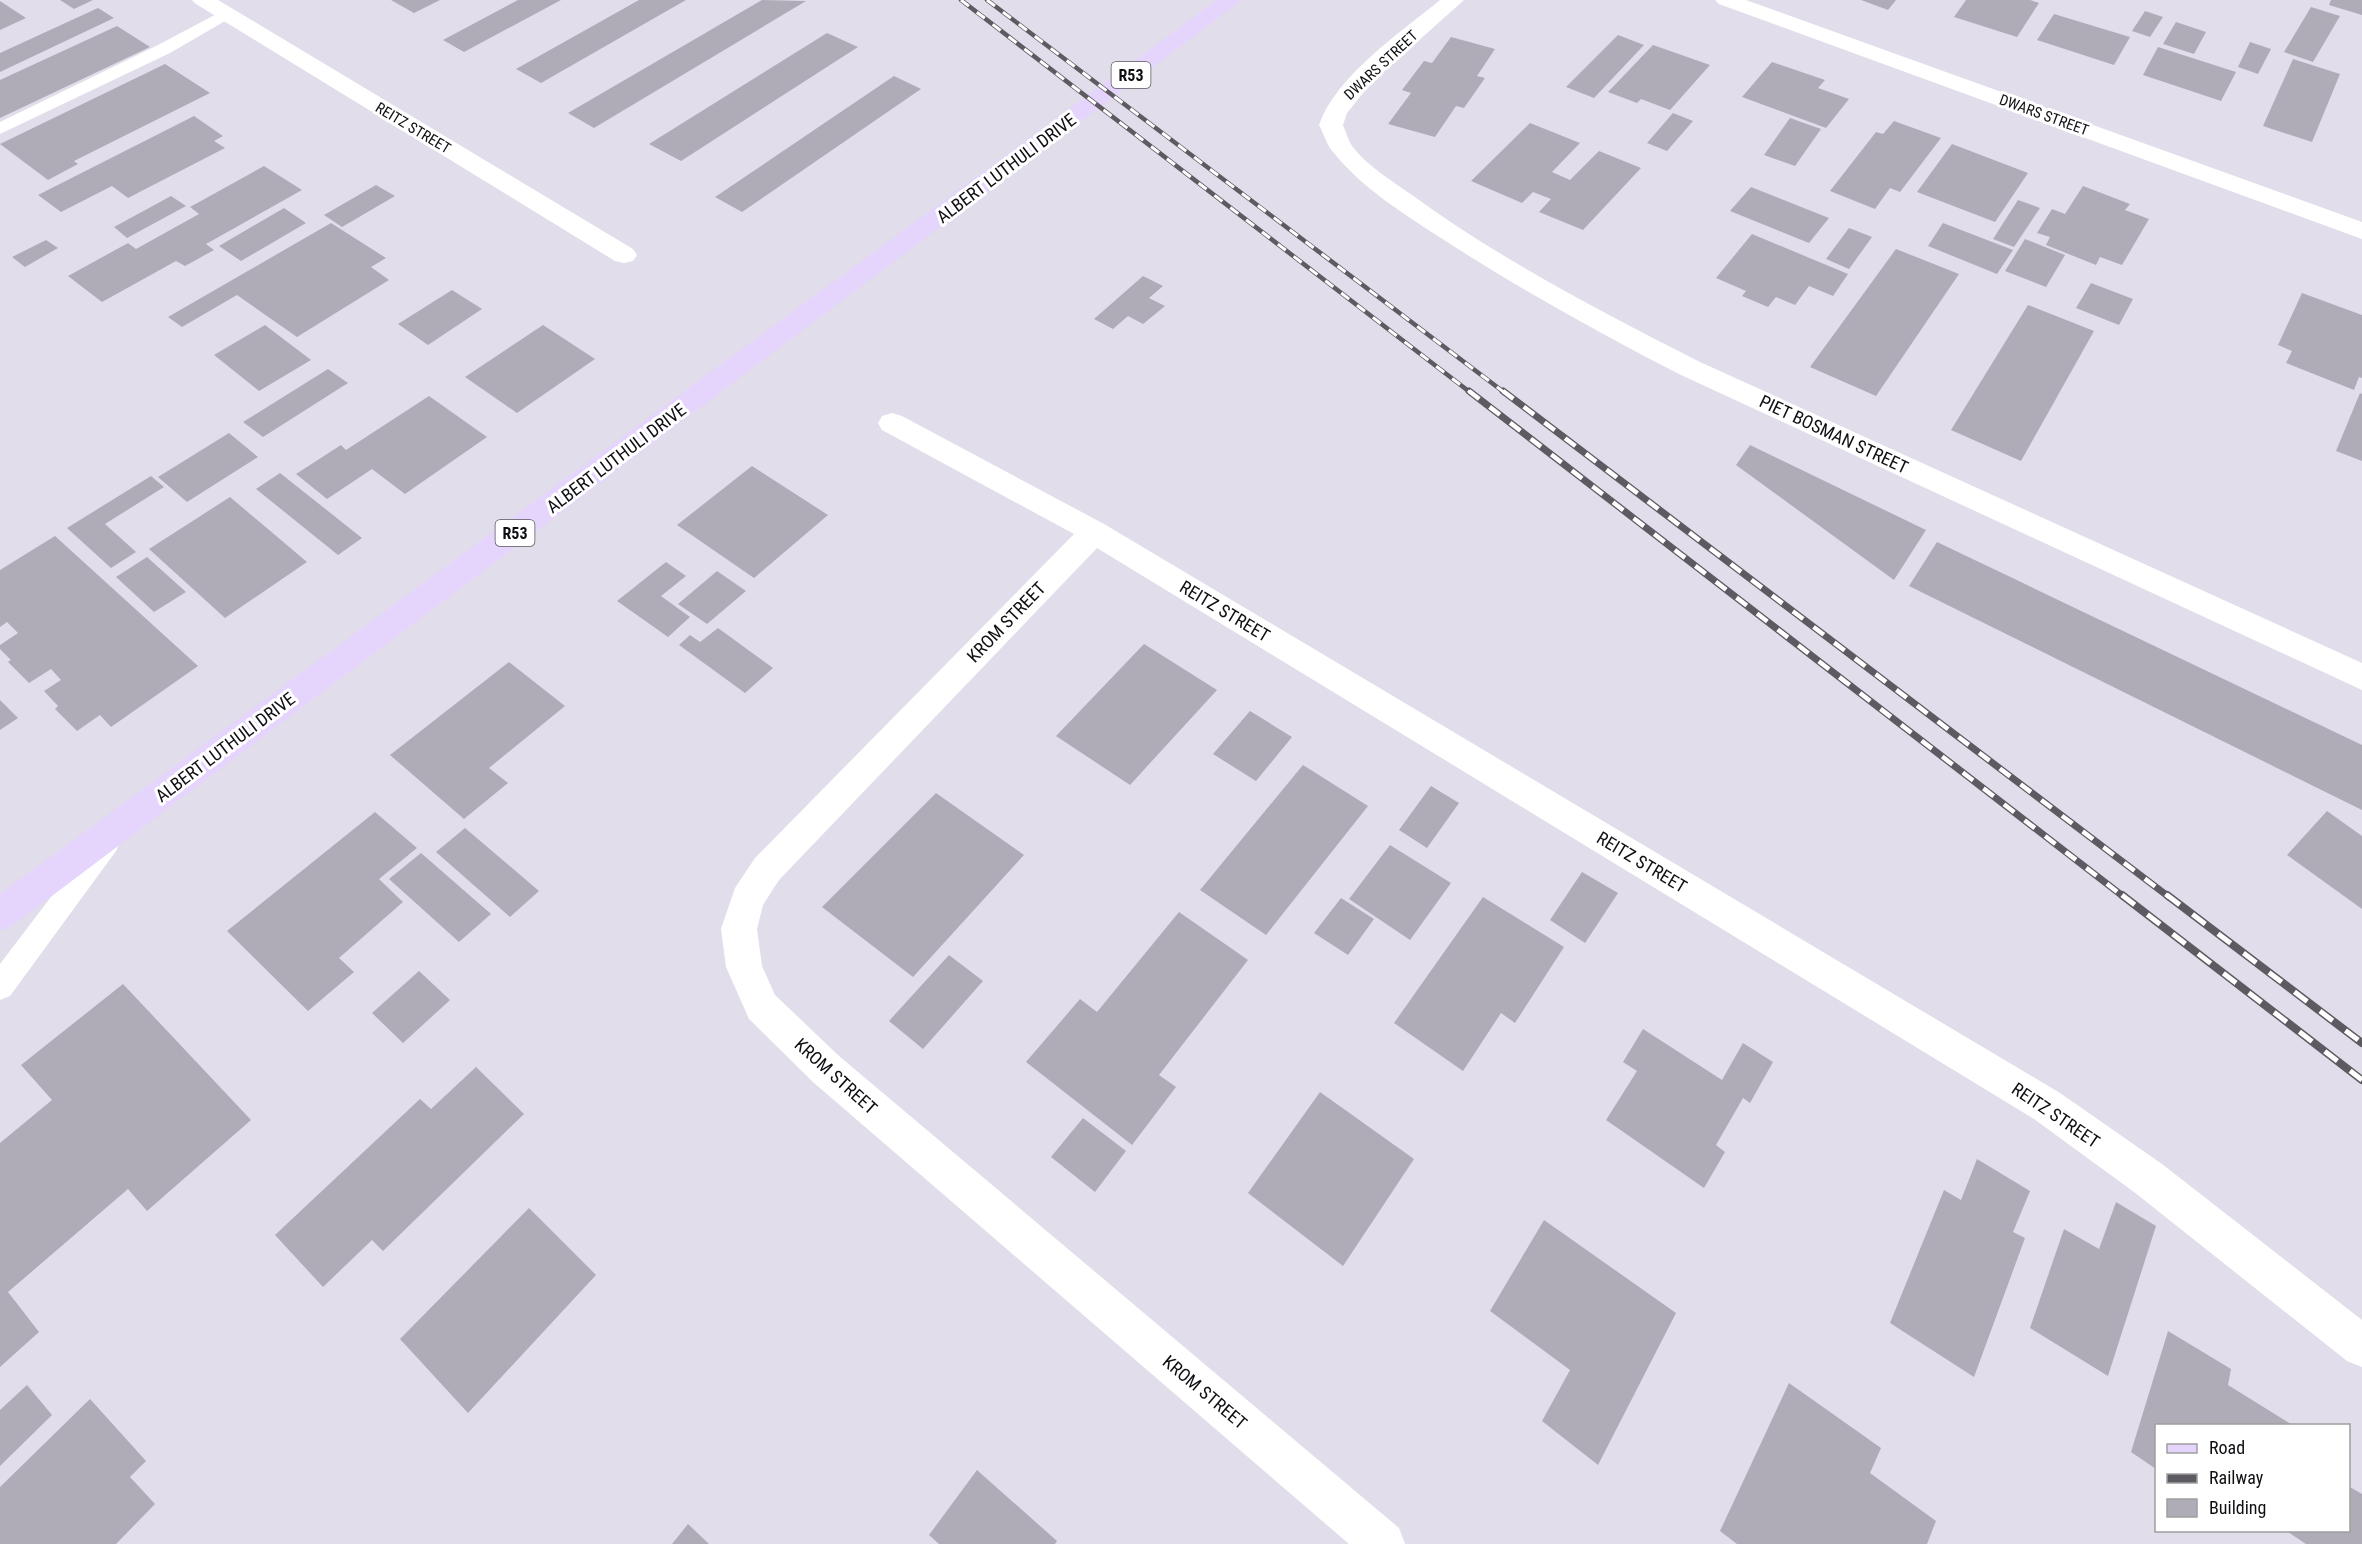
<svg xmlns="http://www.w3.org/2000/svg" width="2362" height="1544" font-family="'Roboto Condensed',sans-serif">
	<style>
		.building { fill: #b0acb7 }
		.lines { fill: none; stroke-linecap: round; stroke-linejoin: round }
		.service { fill: #fff; fill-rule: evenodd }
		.minor { fill: #fff; fill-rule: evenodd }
		.primary { fill: #e5d5fc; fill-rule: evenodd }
		.rail-far2-casing { stroke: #5d5a61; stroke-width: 4.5 }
		.rail-far1-casing { stroke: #5d5a61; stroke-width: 7 }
		.rail-casing { stroke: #5d5a61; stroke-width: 8 }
		.rail-far2 { stroke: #fff; stroke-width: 3; stroke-dasharray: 10; stroke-linecap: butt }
		.rail-far1 { stroke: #fff; stroke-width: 4.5; stroke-dasharray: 13; stroke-linecap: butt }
		.rail { stroke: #fff; stroke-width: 5; stroke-dasharray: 16; stroke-linecap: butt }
		.labels { text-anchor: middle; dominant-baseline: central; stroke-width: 6; stroke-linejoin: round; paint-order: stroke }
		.far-street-label { font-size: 15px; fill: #100e12; stroke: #fff }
		.shield { fill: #fff; stroke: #585659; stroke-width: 1.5 }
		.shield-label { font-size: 16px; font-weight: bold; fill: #100e12 }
		.street-label { font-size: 18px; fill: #100e12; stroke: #fff }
	</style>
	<rect width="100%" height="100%" fill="#e2ddea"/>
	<!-- building -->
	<g class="building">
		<path d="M60 0H93L74 9Z"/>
		<path d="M391 0H440L414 13Z"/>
		<path d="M518 0H561L464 52 443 40Z"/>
		<path d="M639 0H686L541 83 516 69Z"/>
		<path d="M762 0 806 1 594 128 568 113Z"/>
		<path d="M1861 0H1896L1888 10Z"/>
		<path d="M1966 0H2030L2039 3 2017 37 1954 17Z"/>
		<path d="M2331 0H2362V15L2329 5Z"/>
		<path d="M0 1 26 18 0 30Z"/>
		<path d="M2311 7 2340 16 2313 62 2284 52Z"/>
		<path d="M98 8 114 18 0 72V53Z"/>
		<path d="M2145 11 2163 17 2150 37 2132 31Z"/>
		<path d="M2054 14 2130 37 2114 65 2037 40Z"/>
		<path d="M2176 22 2206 32 2194 54 2163 44Z"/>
		<path d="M117 26 150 47 0 118V80Z"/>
		<path d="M827 33 858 47 681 161 649 144Z"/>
		<path d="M1618 35 1644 45 1594 98 1566 87Z"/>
		<path d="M1451 37 1495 49 1477 76 1485 78 1464 108 1456 106 1435 137 1388 124 1411 93 1402 90 1424 61 1432 63Z"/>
		<path d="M2250 42 2271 49 2258 74 2238 67Z"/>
		<path d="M1653 45 1710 65 1670 110 1641 99 1637 103 1608 92Z"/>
		<path d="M2158 47 2236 72 2221 101 2143 75Z"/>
		<path d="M2293 59 2340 74 2312 142 2263 126Z"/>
		<path d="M1772 62 1825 80 1818 88 1849 99 1826 128 1742 97Z"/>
		<path d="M165 64 210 93 74 161 78 164 48 180 0 144Z"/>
		<path d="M894 76 921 89 742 212 715 197Z"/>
		<path d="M1673 113 1693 121 1667 151 1647 143Z"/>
		<path d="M194 116 223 136 214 141 225 148 128 198 112 186 61 212 38 195Z"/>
		<path d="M1790 118 1821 129 1795 166 1764 155Z"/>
		<path d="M1894 121 1941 138 1900 192 1890 188 1875 209 1830 191 1876 132 1883 134Z"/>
		<path d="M1530 123 1580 143 1552 172 1570 180 1599 151 1641 168 1583 230 1539 212 1551 199 1533 192 1522 203 1471 181Z"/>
		<path d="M1952 144 2028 173 1995 222 1917 192Z"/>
		<path d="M264 166 302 190 206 244 214 250 185 266 176 261 102 302 68 276 128 243 136 249 199 214 190 207Z"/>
		<path d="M376 185 395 196 342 227 324 215Z"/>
		<path d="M2083 186 2130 204 2125 210 2149 219 2122 265 2100 257 2096 265 2046 245 2050 237 2037 233 2052 209 2065 214Z"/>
		<path d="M1751 187 1829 218 1809 243 1730 211Z"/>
		<path d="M171 196 186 206 127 238 114 227Z"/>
		<path d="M2018 200 2040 208 2014 247 1993 239Z"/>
		<path d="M284 208 306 223 241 261 219 246Z"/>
		<path d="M331 223 386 258 371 267 389 280 297 337 237 295 182 327 168 317Z"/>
		<path d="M1943 223 2013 250 1997 274 1928 246Z"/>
		<path d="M1849 228 1872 237 1849 269 1826 259Z"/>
		<path d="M1752 234 1848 274 1833 296 1809 286 1795 305 1776 297 1768 307 1742 296 1746 291 1716 278Z"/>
		<path d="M2025 239 2065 255 2046 287 2005 271Z"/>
		<path d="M46 240 58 248 25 267 12 257Z"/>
		<path d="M1896 249 1959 274 1876 396 1810 367Z"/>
		<path d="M1143 276 1163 286 1149 298 1165 306 1143 324 1128 316 1113 329 1094 319Z"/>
		<path d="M2091 283 2133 299 2119 325 2076 308Z"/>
		<path d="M452 290 482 309 428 345 398 324Z"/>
		<path d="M2302 293 2362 315V378L2359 377 2354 390 2286 363 2292 351 2278 345Z"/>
		<path d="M2028 305 2094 331 2021 461 1951 430Z"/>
		<path d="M265 325 311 360 259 391 214 355Z"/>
		<path d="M543 325 595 359 517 413 465 377Z"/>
		<path d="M328 369 348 383 263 437 243 422Z"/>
		<path d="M2360 393 2362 394V461L2336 451Z"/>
		<path d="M429 396 487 437 405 494 372 469 327 499 296 474 341 445 346 450Z"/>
		<path d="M229 433 258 457 187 502 158 477Z"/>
		<path d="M1750 445 1926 530 1894 580 1736 465Z"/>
		<path d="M752 466 828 515 754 578 677 525Z"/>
		<path d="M280 473 362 538 338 555 256 489Z"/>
		<path d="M151 476 164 487 105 524 136 552 111 568 67 528Z"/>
		<path d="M230 497 307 562 225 618 149 549Z"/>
		<path d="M55 536 198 666 111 727 100 715 77 731 55 709 58 706 44 691 61 680 51 669 29 683 8 662 11 660 0 649V645L18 633 7 622 0 627V570Z"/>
		<path d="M1937 542 2362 745V810L1909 586Z"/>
		<path d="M147 557 186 592 154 612 116 577Z"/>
		<path d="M666 562 686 576 661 596 690 617 668 637 617 601Z"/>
		<path d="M717 571 746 591 707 624 678 604Z"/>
		<path d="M718 628 773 668 745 693 679 645 690 635 700 642Z"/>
		<path d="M1144 644 1217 690 1130 785 1056 736Z"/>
		<path d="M509 662 565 706 489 768 508 783 464 819 390 755Z"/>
		<path d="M0 700 18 718 0 730Z"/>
		<path d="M1250 711 1292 737 1256 781 1213 754Z"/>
		<path d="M1303 765 1368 806 1266 935 1200 890Z"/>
		<path d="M1431 786 1459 803 1427 848 1399 830Z"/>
		<path d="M936 793 1024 855 913 977 822 907Z"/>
		<path d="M2327 811 2362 836V909L2287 855Z"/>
		<path d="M375 812 417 848 379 879 403 902 339 958 354 972 308 1011 227 931Z"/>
		<path d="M465 828 539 891 510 917 436 852Z"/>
		<path d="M1390 845 1451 883 1410 940 1349 899Z"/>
		<path d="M421 853 491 914 459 942 389 879Z"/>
		<path d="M1582 872 1618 893 1585 943 1550 920Z"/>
		<path d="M1483 897 1564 947 1515 1023 1501 1013 1463 1071 1394 1023Z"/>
		<path d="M1341 898 1374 919 1348 955 1314 933Z"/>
		<path d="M1179 912 1248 960 1159 1075 1176 1087 1132 1145 1026 1062 1080 999 1097 1012Z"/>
		<path d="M949 955 983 981 923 1049 889 1021Z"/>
		<path d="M419 971 450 1000 403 1043 372 1013Z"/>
		<path d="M123 984 251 1120 147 1211 128 1189 8 1292 39 1332 0 1367V1143L52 1100 21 1065Z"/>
		<path d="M1643 1029 1722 1080 1743 1043 1773 1062 1750 1103 1743 1098 1716 1145 1725 1152 1704 1188 1606 1120 1637 1071 1623 1062Z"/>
		<path d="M476 1067 524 1114 383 1251 372 1240 323 1287 275 1235 420 1099 431 1109Z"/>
		<path d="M1320 1092 1414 1159 1343 1266 1248 1193Z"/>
		<path d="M1083 1118 1126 1151 1095 1192 1051 1157Z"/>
		<path d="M1977 1159 2030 1191 2013 1232 2025 1238 1974 1377 1890 1323 1944 1190 1961 1200Z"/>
		<path d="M2116 1202 2156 1226 2108 1376 2030 1328 2064 1229 2099 1249Z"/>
		<path d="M529 1208 596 1275 468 1413 400 1339Z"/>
		<path d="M1544 1220 1676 1313 1598 1465 1542 1421 1570 1370 1490 1311Z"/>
		<path d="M2168 1331 2231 1369 2228 1385 2294 1426H2156V1469L2131 1452Z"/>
		<path d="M1789 1383 1881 1448 1870 1473 1936 1521 1927 1544H1737L1720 1531Z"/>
		<path d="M27 1385 52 1415 0 1466V1410Z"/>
		<path d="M90 1399 146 1461 130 1477 155 1504 116 1544H0V1487Z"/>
		<path d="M977 1470 1057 1541 1055 1544H939L929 1535Z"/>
		<path d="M2348 1486 2362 1494V1544H2306L2285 1530H2348Z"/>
		<path d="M688 1524 709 1544H672Z"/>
	</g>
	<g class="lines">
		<!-- service -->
		<g class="service">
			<path d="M226 9 234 14 232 17 170 53 0 134V122L158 45Z"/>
			<path d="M107 831 116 835 120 843 116 851 10 996 0 1000V964L98 835Z"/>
		</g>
		<!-- minor -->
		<g class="minor">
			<path d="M192 0H218L633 249 637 255 633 261 624 263 615 261 196 4Z"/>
			<path d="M1440 0H1464L1371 83 1347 113 1343 125C1346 132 1348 140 1352 146 1367 166 1392 181 1412 195 1501 260 1602 312 1700 362L2362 663V690L1681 375C1599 333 1518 288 1441 238 1404 214 1362 188 1334 153 1327 146 1324 134 1319 125 1336 76 1401 32 1440 0Z"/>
			<path d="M1715 0H1746L2362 222V239L1719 4Z"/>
			<path d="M892 413 902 416 1104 524 2060 1093 2162 1164 2362 1320V1367L2347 1361 2134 1192 2034 1119 1097 548 779 880 763 905 757 929 762 966 775 995 839 1056 1399 1528 1405 1544H1349L813 1082 749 1019 726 967 721 929 735 888 755 858 1074 534 882 430 878 423 882 416Z"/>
		</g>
		<!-- primary -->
		<path class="primary" d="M1217 0H1242L12 926 0 931V894Z"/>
		<defs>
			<g id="rail-far2">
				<path d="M961 0 1471 393"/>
				<path d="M987 0 1505 393"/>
			</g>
			<g id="rail-far1">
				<path d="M1469 391 2124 897"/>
				<path d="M1503 391 2169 897"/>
			</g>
			<g id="rail">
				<path d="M2122 895 2362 1080"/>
				<path d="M2167 895 2362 1043"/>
			</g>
		</defs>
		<!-- rail-far2 casing -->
		<use href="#rail-far2" class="rail-far2-casing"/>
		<!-- rail-far1 casing -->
		<use href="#rail-far1" class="rail-far1-casing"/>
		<!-- rail casing -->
		<use href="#rail" class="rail-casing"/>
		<!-- rail-far2 -->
		<use href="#rail-far2" class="rail-far2"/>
		<!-- rail-far1 -->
		<use href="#rail-far1" class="rail-far1"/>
		<!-- rail -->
		<use href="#rail" class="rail"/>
	</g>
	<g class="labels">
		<!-- far-street labels -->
		<g class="far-street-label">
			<text transform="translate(1381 65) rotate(-43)">DWARS STREET</text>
			<text transform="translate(2044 115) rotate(20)">DWARS STREET</text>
			<text transform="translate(413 128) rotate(31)">REITZ STREET</text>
		</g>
		<!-- shield labels -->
		<g class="shield">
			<rect x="1111.5" y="62" width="39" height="26" rx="4.5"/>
			<rect x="495.5" y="520" width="39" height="26" rx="4.5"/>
		</g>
		<g class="shield-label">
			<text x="1131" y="75">R53</text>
			<text x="515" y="533">R53</text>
		</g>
		<!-- street labels -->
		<g class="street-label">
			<text transform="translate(1006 168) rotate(-37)">ALBERT LUTHULI DRIVE</text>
			<text transform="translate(1834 434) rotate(25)">PIET BOSMAN STREET</text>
			<text transform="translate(616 458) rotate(-37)">ALBERT LUTHULI DRIVE</text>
			<text transform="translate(1225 611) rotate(31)">REITZ STREET</text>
			<text transform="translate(1006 622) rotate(-46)">KROM STREET</text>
			<text transform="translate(225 747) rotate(-37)">ALBERT LUTHULI DRIVE</text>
			<text transform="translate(1642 862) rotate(31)">REITZ STREET</text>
			<text transform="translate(836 1076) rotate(42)">KROM STREET</text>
			<text transform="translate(2056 1115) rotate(34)">REITZ STREET</text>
			<text transform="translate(1205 1392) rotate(40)">KROM STREET</text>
		</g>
	</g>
	<!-- legend -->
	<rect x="2155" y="1424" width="195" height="108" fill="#ffffff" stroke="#9f9fa0" stroke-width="1.5"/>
	<rect x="2167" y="1444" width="30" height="9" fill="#e5d5fc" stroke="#9f9fa0" stroke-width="1.5"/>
	<text x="2209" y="1454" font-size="18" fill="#100e12">Road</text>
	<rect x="2167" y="1474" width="30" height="9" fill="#5d5a61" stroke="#9f9fa0" stroke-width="1.5"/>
	<text x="2209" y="1484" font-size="18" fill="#100e12">Railway</text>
	<rect x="2167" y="1499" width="30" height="18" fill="#b0acb7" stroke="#9f9fa0" stroke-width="1.5"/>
	<text x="2209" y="1514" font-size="18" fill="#100e12">Building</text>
</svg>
